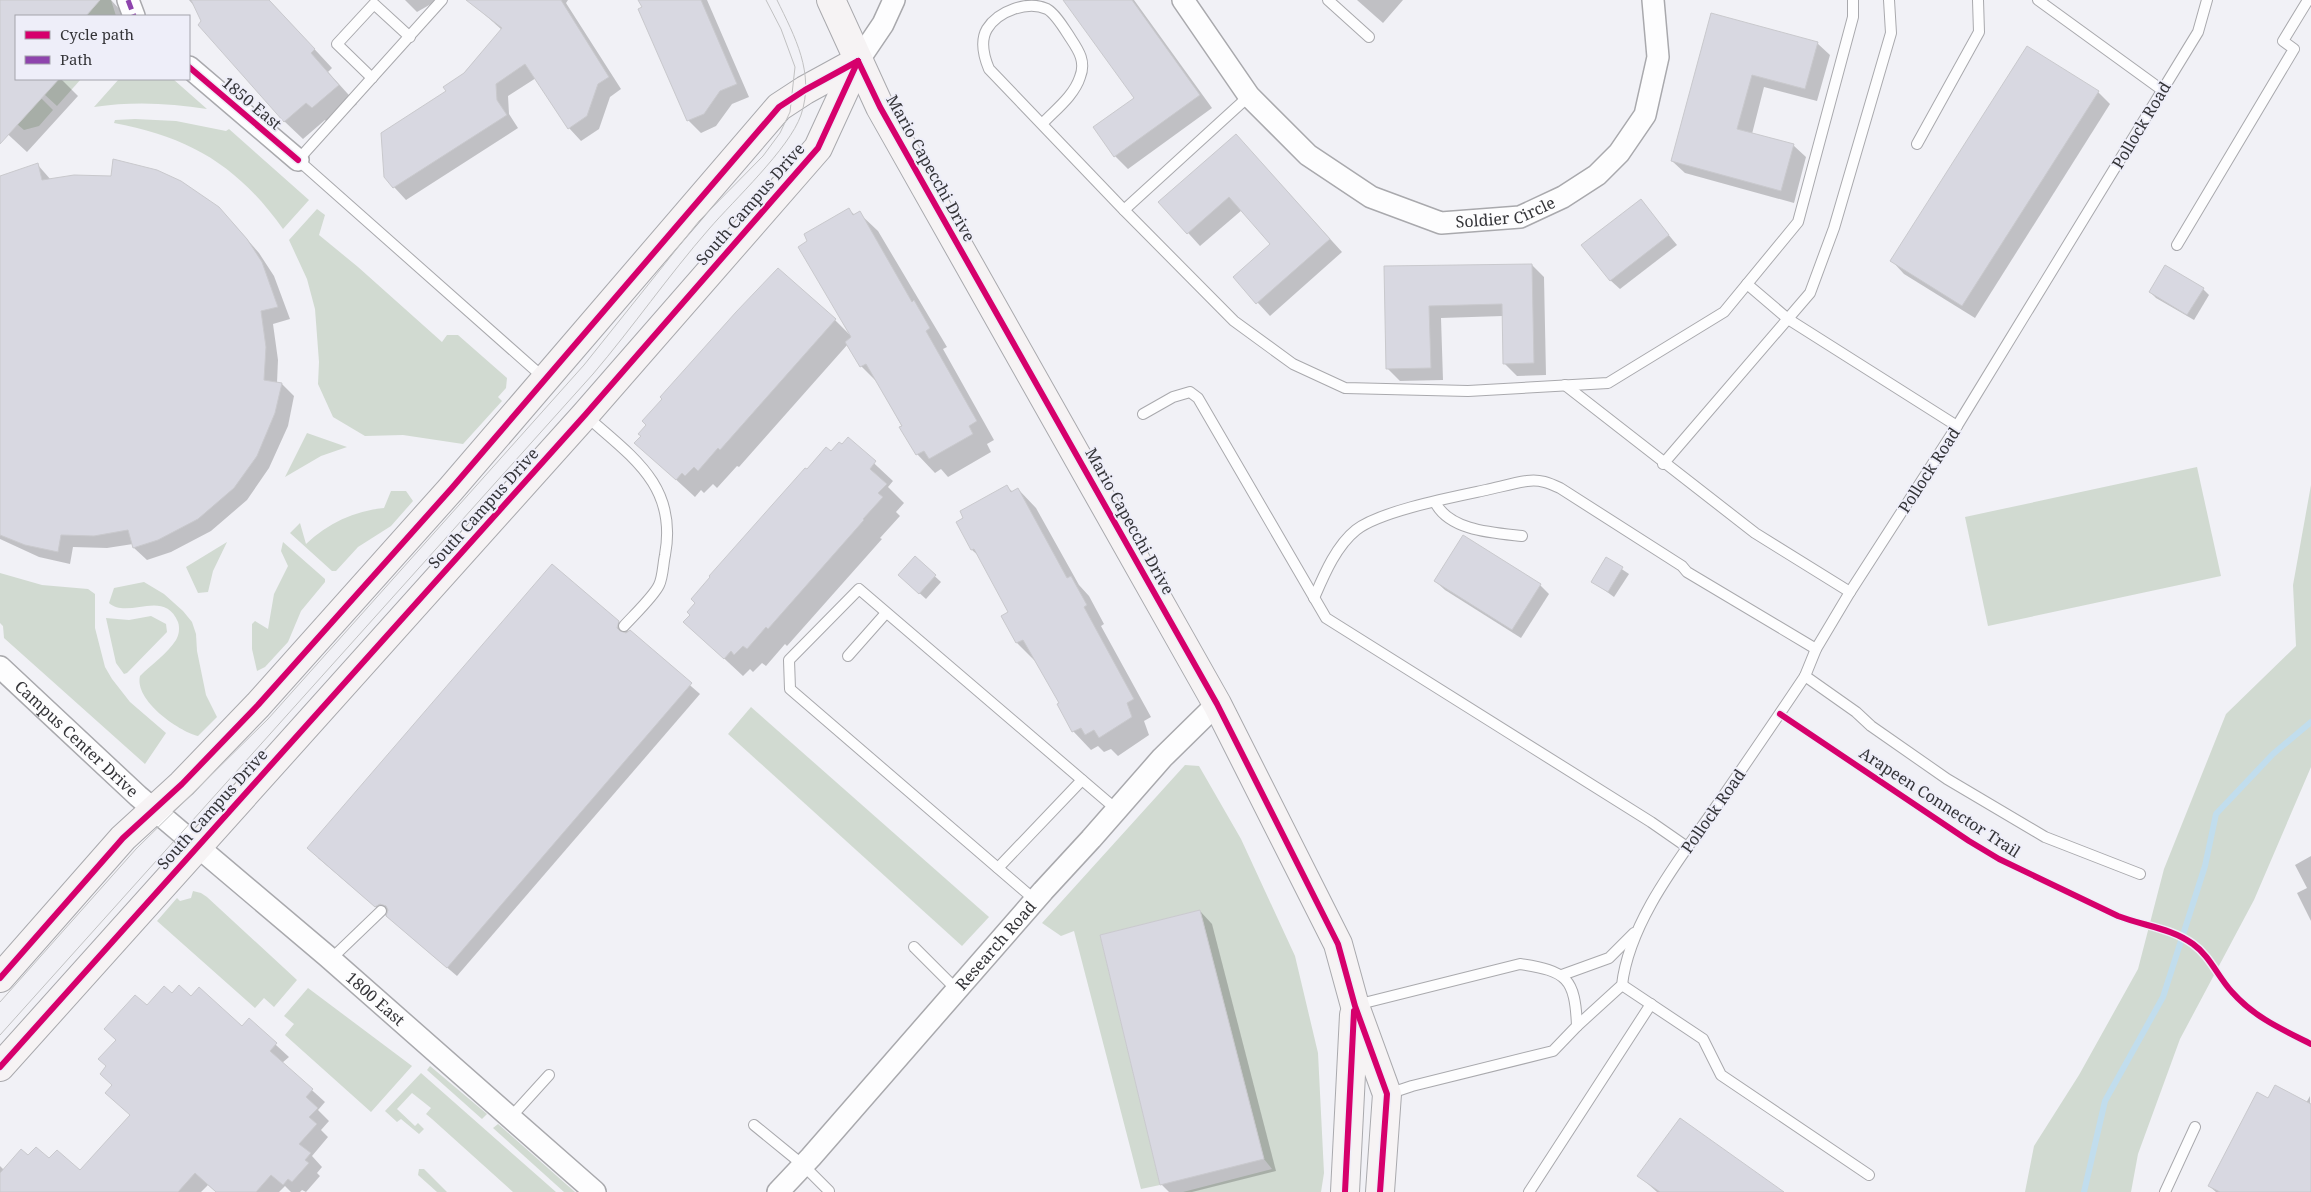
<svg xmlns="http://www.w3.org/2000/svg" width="2311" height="1192" font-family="'Noto Serif',serif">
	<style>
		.green { fill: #d1dad1 }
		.shadow { fill: #0003 }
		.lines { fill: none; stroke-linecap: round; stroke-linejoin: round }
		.stream { stroke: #c1dded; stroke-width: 6 }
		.building { fill: #d8d8e1; stroke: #c9c9cd }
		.lane-casing { stroke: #a9a9ad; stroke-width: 12 }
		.street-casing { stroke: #a9a9ad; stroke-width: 24 }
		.secondary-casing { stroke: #a9a9ad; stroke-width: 30 }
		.lane { stroke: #fdfdfe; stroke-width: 10 }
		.street { stroke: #fdfdfe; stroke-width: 21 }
		.secondary { stroke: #f6f3f4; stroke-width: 28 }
		.tram { stroke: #c1c1c2; stroke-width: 1 }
		.quiet { stroke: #8e44ad; stroke-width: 5; stroke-dasharray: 10 5; stroke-linecap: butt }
		.cycleway-casing { stroke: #eeeef9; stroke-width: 9 }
		.cycleway { stroke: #d6006c; stroke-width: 6 }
		.labels { text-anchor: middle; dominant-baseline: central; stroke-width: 4; stroke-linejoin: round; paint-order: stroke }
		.street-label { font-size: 16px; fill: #343438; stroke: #eeeef9 }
	</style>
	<rect width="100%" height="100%" fill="#f1f1f6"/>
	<!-- green -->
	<g class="green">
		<path d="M100 0H111L116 16H86Z"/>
		<path d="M59 79H81L57 106 44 94Z"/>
		<path d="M119 79H173L207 109C169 103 133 101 94 107Z"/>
		<path d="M41 98 53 110 39 126 24 130 17 124Z"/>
		<path d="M135 119 176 121 226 131 229 129 309 200 283 229C238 166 190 137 114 123L115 120Z"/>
		<path d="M317 209 325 215 319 235 358 267 442 342 447 335H458L507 378 506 388 498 397 502 401 463 444 403 435 365 436 333 417 318 384 319 362 315 309 307 279 289 240Z"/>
		<path d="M307 433 347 447 321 456 285 477Z"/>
		<path d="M2197 467 2221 576 1988 626 1965 517Z"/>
		<path d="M2311 485V767L2254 900 2180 1039 2138 1154 2131 1192H2025L2034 1146 2079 1075 2138 969 2164 869 2226 714 2296 646 2293 585Z"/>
		<path d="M391 491H406L413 501 391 526 358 547 336 571H332L290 533 300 523 306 544C328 523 354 511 384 508Z"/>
		<path d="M227 542 213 571 208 592 198 593 186 567Z"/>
		<path d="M283 542 325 579V582L301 611 288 642 265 667 257 671 252 649V624L255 621 268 629 274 594 288 566 281 551Z"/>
		<path d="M0 573 42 585 88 589 95 594V628L105 667 112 679 130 702 166 733 145 764 4 638 3 626 0 623Z"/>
		<path d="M144 582 164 594 183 611 192 622 196 634 197 651 206 695 217 717 198 736C178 731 134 700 140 676 151 665 168 653 176 640 179 635 180 628 178 622 164 588 128 620 109 603L114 588Z"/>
		<path d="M151 616 166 624 167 632 127 673 124 674 116 663 106 618 129 620Z"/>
		<path d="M751 707 989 917 962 946 728 734Z"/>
		<path d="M1185 765 1199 766 1241 839 1295 956 1318 1053 1324 1173 1321 1192H1183L1272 1169 1264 1159 1200 910 1100 935 1160 1185 1141 1189 1074 931 1061 936 1042 923Z"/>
		<path d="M193 891 201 893 207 897 297 980 274 1007 264 998 255 1008 157 921 177 898 180 901 191 898Z"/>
		<path d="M308 988 412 1066 371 1112 285 1035 294 1024 284 1016Z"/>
		<path d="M430 1066 487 1114 482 1119 427 1070Z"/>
		<path d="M421 1073 556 1192H513L432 1119 426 1114 431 1108 412 1093 397 1109 415 1126 418 1123 424 1129 419 1134 401 1119 397 1122 385 1111Z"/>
		<path d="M498 1124 575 1192H564L493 1128Z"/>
		<path d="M419 1169H424L447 1192H437L418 1175Z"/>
	</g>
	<!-- shadow -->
	<g class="shadow">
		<path d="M0 0H111L123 13 120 16H16V79H64L62 80 78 96 27 152 0 127Z"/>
		<path d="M189 0H269L332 68 328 72 357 104 331 125 325 120 303 139 284 121 203 21 196 8Z"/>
		<path d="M405 0H438L417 12Z"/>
		<path d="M478 0H568L566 3 621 89 610 97 599 129 581 141 569 128 536 78 508 96 509 114 518 128 406 200 394 187 447 92 502 30 474 5Z"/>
		<path d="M645 0H707L749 97 732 104 716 126 701 133 688 120 640 10 650 5Z"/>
		<path d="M1065 0H1134L1212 108 1128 169 1115 156 1095 128 1136 98Z"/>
		<path d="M1357 0H1403L1383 23Z"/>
		<path d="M1712 15 1817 43 1830 55 1817 101 1764 87 1752 134 1793 145 1806 157 1794 203 1685 173 1672 161Z"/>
		<path d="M2098 92 2110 104 1975 318 1904 274 1892 261Z"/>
		<path d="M1236 135 1342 252 1270 316 1234 277 1272 244 1242 210 1200 246 1160 202Z"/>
		<path d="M37 164 51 180 232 222 259 253 274 276 290 319 273 324 278 360 277 383 282 384 294 396 288 426 269 468 247 500 211 531 171 552 147 560 134 548 133 544 107 548 73 547 70 564 39 557 0 539V178Z"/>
		<path d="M1640 200 1677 245 1620 289 1610 280Z"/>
		<path d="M849 210 855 215 859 213 878 231 947 347 943 349 994 440 987 444 991 452 948 477 941 469 935 473 917 454 878 383 861 366 848 344 739 467 737 466 717 488 713 484 704 493 701 490 695 497 636 443 835 320 850 335Z"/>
		<path d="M1532 265 1544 277 1546 375 1517 376 1504 363 1503 316 1441 318 1443 380 1400 381 1387 368 1385 268Z"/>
		<path d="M2203 289 2209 295 2194 320 2156 298 2150 292Z"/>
		<path d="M848 439 893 481 888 487 904 503 896 512 900 516 880 538 882 539 787 646 785 644 766 666 762 663 753 672 750 669 743 676 685 622 807 471Z"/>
		<path d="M1007 487 1013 492 1018 489 1036 508 1079 585 1089 596 1104 624 1101 626 1151 717 1144 721 1149 735 1118 756 1111 749 1104 752 1098 746 1091 750 1073 731 1061 703 1035 661 1017 643 1003 616 1009 613 981 558 972 550 957 522Z"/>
		<path d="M915 558 941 582 926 599 906 581Z"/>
		<path d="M1607 559 1629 574 1614 597 1592 581Z"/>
		<path d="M1435 581 1540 585 1549 594 1521 638 1445 590Z"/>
		<path d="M618 622 700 694 457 976 318 858Z"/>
		<path d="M2311 856V921L2297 893 2307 888 2295 865Z"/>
		<path d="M1200 911 1212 924 1276 1171 1192 1192H1169L1161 1184Z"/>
		<path d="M172 995 191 998 242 1027 249 1020 289 1057 282 1063 325 1102 318 1110 329 1121 321 1130 328 1137 312 1156 322 1167 317 1173 320 1176 306 1192 302 1190 300 1192H291L285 1186 279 1192H216L208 1185 201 1192H0V1166L4 1170 29 1157 49 1160 80 1172 131 1116 113 1086 147 1007Z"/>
		<path d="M2310 1096 2311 1192H2216L2209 1186 2269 1100 2306 1103Z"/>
		<path d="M1639 1176 1781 1192H1657Z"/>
	</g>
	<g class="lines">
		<!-- stream -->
		<path class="stream" d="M2084 1192 2105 1101 2163 997 2205 866 2216 814 2273 754 2311 722"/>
	</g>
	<!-- building -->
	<g class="building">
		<path d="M0 0H100L86 16H16V79H59L0 144Z"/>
		<path d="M191 0H269L315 49 311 53 339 85 312 108 306 103 284 122 198 25 201 21Z"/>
		<path d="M466 0H561L609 77 598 84 587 116 568 129 525 64 496 84 497 100 507 115 393 188 384 177 381 133 446 91 443 87 464 73 502 28Z"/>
		<path d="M638 0H701L737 84 720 91 704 114 687 121 638 9 642 7Z"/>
		<path d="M1063 0H1132L1200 95 1114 157 1093 127 1134 98Z"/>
		<path d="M1711 13 1818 42 1805 89 1752 75 1737 129 1794 144 1781 191 1671 161Z"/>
		<path d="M2027 46 2099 91 1962 306 1890 261Z"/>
		<path d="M1236 134 1330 239 1256 304 1233 277 1270 244 1229 197 1187 234 1158 202Z"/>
		<path d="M113 159 157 170 181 181 219 207 247 239 262 262 278 307 261 311 266 347 264 380 282 383 275 413 257 456 234 488 198 519 158 540 133 548 128 530 94 536 61 535 58 552 25 545 0 535V176L38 163 42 180 74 175 111 176Z"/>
		<path d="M1641 199 1669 235 1610 281 1581 245Z"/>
		<path d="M849 208 853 215 860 211 912 302 914 300 930 328 926 331 977 421 969 426 973 434 929 459 924 451 916 455 899 427 902 426 866 364 860 367 845 342 851 337 798 247 807 241 804 234Z"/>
		<path d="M1532 264 1534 363 1503 364 1502 304 1429 306 1431 368 1386 369 1384 266Z"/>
		<path d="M2165 265 2204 288 2187 315 2149 292Z"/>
		<path d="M778 268 836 319 720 450 718 448 698 471 694 467 685 476 682 473 676 480 634 443 641 436 638 434 646 425 642 421 662 399 660 397 736 312Z"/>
		<path d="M848 437 876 461 870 469 887 484 878 493 883 497 863 519 864 520 768 629 766 627 747 649 743 646 734 655 731 651 724 659 683 622 690 615 687 612 695 603 691 599 710 577 709 576 805 468 807 469 826 447 831 451 839 442 842 444Z"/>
		<path d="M1007 485 1011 492 1018 488 1067 578 1071 576 1087 605 1084 607 1134 699 1127 703 1132 717 1099 738 1094 730 1085 735 1081 728 1072 732 1057 704 1059 703 1023 640 1016 643 1001 616 1008 612 974 549 971 550 956 522 963 518 960 511Z"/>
		<path d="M1463 535 1541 584 1512 630 1434 581Z"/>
		<path d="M915 556 936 575 919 594 898 575Z"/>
		<path d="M1606 557 1623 567 1608 592 1591 582Z"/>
		<path d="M552 564 619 621 617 628 620 631 626 633 630 630 692 683 447 968 386 916 388 910 386 906 380 904 375 907 307 848Z"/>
		<path d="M1200 910 1264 1159 1160 1185 1100 935Z"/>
		<path d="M179 985 191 996 199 987 242 1026 249 1018 277 1043 270 1051 313 1089 306 1097 318 1108 309 1117 317 1124 299 1144 311 1153 305 1160 309 1163 292 1182 288 1179 283 1185 271 1175 256 1192H216L195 1173 178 1192H0V1173L21 1149 28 1155 36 1147 49 1158 57 1150 80 1170 130 1115 105 1093 112 1085 100 1074 106 1066 98 1059 116 1040 104 1029 135 995 147 1005 164 986 172 993Z"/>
		<path d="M2275 1085 2311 1104V1192H2220L2208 1186 2257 1092 2268 1098Z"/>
		<path d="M1680 1118 1784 1192H1660L1637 1176Z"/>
	</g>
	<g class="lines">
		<defs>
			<g id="lane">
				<path d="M442 0 298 160 544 378"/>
				<path d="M1328 0 1369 37"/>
				<path d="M2038 0 2162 90"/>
				<path d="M372 78 337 44 374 4 410 37"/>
				<path d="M1042 124C1055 110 1074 96 1080 77 1086 62 1079 51 1071 39 1065 30 1056 14 1047 9 1028 0 998 11 987 29 980 41 984 57 989 69L1124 210 1234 321 1293 364 1345 388 1468 391 1608 383 1724 312 1798 222 1853 17V0"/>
				<path d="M1917 144 1979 32 1978 0"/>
				<path d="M1124 210 1249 96"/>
				<path d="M2177 245 2294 49 2283 41 2308 0"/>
				<path d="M1747 284 1788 319 1957 426"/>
				<path d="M1565 385 1755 533 1850 592"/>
				<path d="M1143 414 1173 397 1190 392 1198 398 1326 618 1651 822 1687 847"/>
				<path d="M585 415C631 456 678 485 665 555 663 564 663 577 659 585 654 596 633 616 624 626"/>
				<path d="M1663 464 1810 293 1834 228 1891 33 1889 0"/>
				<path d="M1435 502C1449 531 1494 533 1522 536"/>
				<path d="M1314 598C1324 575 1336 546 1356 530 1380 511 1453 497 1486 490 1500 487 1513 483 1527 481 1540 479 1549 483 1560 488L1682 566 1687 572 1816 649"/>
				<path d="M848 656 886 613"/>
				<path d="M1805 676 1856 712 1871 726 1947 779 2045 837 2140 874"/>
				<path d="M998 868 1082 780"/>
				<path d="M1035 900 790 689 789 660 859 589 1116 809"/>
				<path d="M914 947 956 989"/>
				<path d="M331 959 381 911"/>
				<path d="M1562 975 1609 958 1634 933"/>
				<path d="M1622 985 1703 1039 1721 1075 1869 1175"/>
				<path d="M1356 1005 1520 964C1567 971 1575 978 1577 1026L1553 1051 1412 1086 1388 1094"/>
				<path d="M1577 1026 1622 985C1629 923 1678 861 1713 811 1744 766 1775 721 1805 676L1816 649 1850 592 1957 426 2198 32 2207 0"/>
				<path d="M511 1117 549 1075"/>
				<path d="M754 1125 803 1165 829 1191"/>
				<path d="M1529 1192 1651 1004"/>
				<path d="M2165 1192 2195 1127"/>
			</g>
			<g id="street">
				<path d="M128 0 134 16"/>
				<path id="s1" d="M1183 0 1249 96 1308 155 1371 197 1441 223 1520 217 1563 197 1597 175 1619 153 1645 115 1658 57 1653 0"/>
				<path d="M858 61 883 24 894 0"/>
				<path d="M189 67 298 160"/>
				<path id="s2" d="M0 667 138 796 327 956 595 1192"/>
				<path id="s3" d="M778 1192 811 1157 1043 891 1091 839 1162 758 1217 704"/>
			</g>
			<g id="secondary">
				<path d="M831 0 880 107 1217 704 1338 944 1355 1006 1387 1094 1380 1192"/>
				<path d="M0 978 123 838 182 784 258 705 451 489 779 107 805 90 858 61"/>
				<path d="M0 1067 585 415 818 148 858 61"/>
				<path d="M1345 1192 1354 1015"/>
			</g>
		</defs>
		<!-- lane casing -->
		<use href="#lane" class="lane-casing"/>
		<!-- street casing -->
		<use href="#street" class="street-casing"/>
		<!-- secondary casing -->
		<use href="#secondary" class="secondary-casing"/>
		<!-- lane -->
		<use href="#lane" class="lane"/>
		<!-- street -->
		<use href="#street" class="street"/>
		<!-- secondary -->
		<use href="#secondary" class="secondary"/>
		<!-- tram -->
		<g class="tram">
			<path d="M0 1002 136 849 268 719 584 365 699 221 763 156 780 133 790 112 795 67 781 29 766 0"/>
			<path d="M0 1035 593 374C633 327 668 276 709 229 734 200 789 149 801 115 815 73 795 37 777 0"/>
		</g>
		<!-- quiet -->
		<path class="quiet" d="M128 0 134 16"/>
		<defs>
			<g id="cycleway">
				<path d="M858 61 880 107 1217 704 1338 944 1355 1006 1387 1094 1380 1192"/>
				<path d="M189 67 298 160"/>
				<path d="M1780 714 1969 841 1999 859 2118 916C2144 926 2171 928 2193 944 2210 956 2218 977 2232 992 2254 1017 2281 1029 2311 1044"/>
				<path d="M0 978 123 838 182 784 258 705 451 489 779 107 805 90 858 61"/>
				<path d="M0 1067 585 415 818 148 858 61"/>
				<path d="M1345 1192 1354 1011"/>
			</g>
		</defs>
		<!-- cycleway casing -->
		<use href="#cycleway" class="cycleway-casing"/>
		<!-- cycleway -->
		<use href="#cycleway" class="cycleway"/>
	</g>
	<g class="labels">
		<!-- street labels -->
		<g class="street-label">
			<text transform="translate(252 103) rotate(40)">1850 East</text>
			<text transform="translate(2141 125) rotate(-59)">Pollock Road</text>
			<text transform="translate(931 168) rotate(61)">Mario Capecchi Drive</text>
			<text transform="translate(750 204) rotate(-49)">South Campus Drive</text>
			<text stroke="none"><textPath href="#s1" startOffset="416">Soldier Circle</textPath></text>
			<text transform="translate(1929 470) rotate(-57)">Pollock Road</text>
			<text transform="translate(483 508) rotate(-48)">South Campus Drive</text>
			<text transform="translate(1130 521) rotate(61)">Mario Capecchi Drive</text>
			<text stroke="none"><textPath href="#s2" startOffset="105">Campus Center Drive</textPath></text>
			<text transform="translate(1940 802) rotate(33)">Arapeen Connector Trail</text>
			<text transform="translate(212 809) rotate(-48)">South Campus Drive</text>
			<text transform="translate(1713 811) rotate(-55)">Pollock Road</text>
			<text stroke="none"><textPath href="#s3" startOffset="329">Research Road</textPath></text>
			<text stroke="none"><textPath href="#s2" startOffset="501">1800 East</textPath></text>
		</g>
	</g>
	<!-- legend -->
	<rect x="15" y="15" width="175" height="65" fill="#eeeef9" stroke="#a4a4ac"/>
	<rect x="25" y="31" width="25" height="8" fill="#d6006c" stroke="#a4a4ac"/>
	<text x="60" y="40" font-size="15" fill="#343438">Cycle path</text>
	<rect x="25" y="56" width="25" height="8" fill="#8e44ad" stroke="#a4a4ac"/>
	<text x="60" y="65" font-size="15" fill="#343438">Path</text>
</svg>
